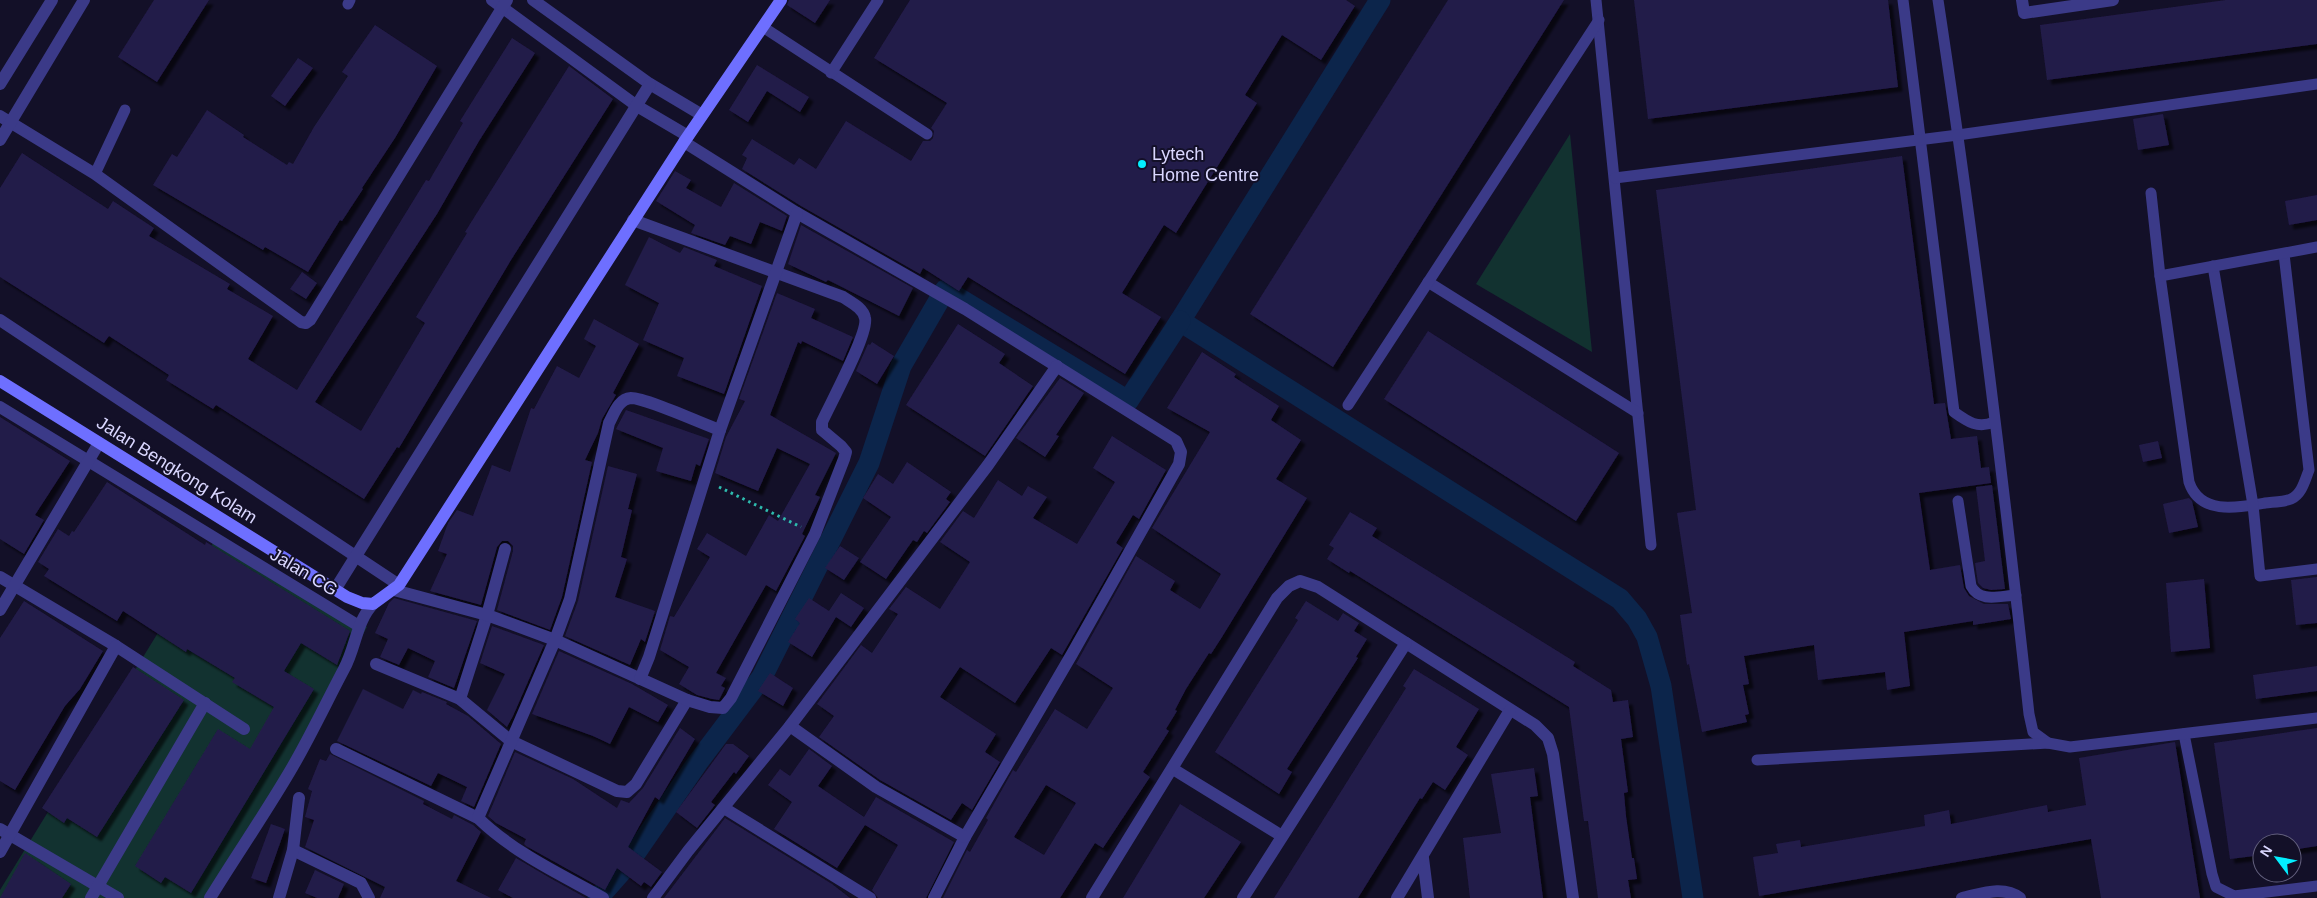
<svg xmlns="http://www.w3.org/2000/svg" width="2317" height="898" font-family="Arial,sans-serif">
	<style>
		.green { fill: #123230 }
		.lines { fill: none; stroke-linecap: round; stroke-linejoin: round }
		.canal { stroke: #0c254b; stroke-width: 21 }
		.building { fill: #231b49; fill-rule: evenodd; filter: url(#shadow) }
		.path { stroke: #2ebbae; stroke-width: 3; stroke-dasharray: 2.5 4; stroke-linecap: butt }
		.lane { stroke: #3b3a88; stroke-width: 11 }
		.street { stroke: #3b3a88; stroke-width: 12 }
		.secondary { stroke: #6e6fff; stroke-width: 12 }
		.poi-dot { fill: #03eeff; stroke: #131028; stroke-width: 2 }
		.labels { text-anchor: middle; dominant-baseline: central; stroke-width: 4; stroke-linejoin: round; paint-order: stroke }
		.poi-label { font-size: 18px; fill: #dad7ff; stroke: #131028; text-anchor: start }
		.street-label { font-size: 18px; fill: #dad7ff; stroke: #131028 }
	</style>
	<defs>
		<filter id="shadow"><feDropShadow dx="4.5" dy="4.5" stdDeviation="1" flood-color="#0009"/></filter>
	</defs>
	<rect width="100%" height="100%" fill="#131028"/>
	<!-- green -->
	<g class="green">
		<path d="M1570 134 1592 352 1476 284Z"/>
		<path d="M218 535 367 627 261 828 214 898H0V890Z"/>
	</g>
	<g class="lines">
		<!-- canal -->
		<g class="canal">
			<path d="M1380 0 1180 321 1620 599 1637 619 1647 637 1661 686 1693 898"/>
			<path d="M598 898 627 865 698 762 762 677 869 463 901 366 945 290 1128 401 1180 321"/>
		</g>
	</g>
	<!-- building -->
	<g class="building">
		<path d="M154 0H209L157 82 118 57Z"/>
		<path d="M789 0H830L815 23 787 5Z"/>
		<path d="M910 0H1346L1355 6 1321 60 1282 35 1245 95 1257 103 1176 233 1164 225 1122 293 1161 317 1125 374 968 277 959 291 923 268 920 274 801 206 742 169 747 158 742 155 752 139 794 165 799 158 816 169 846 121 911 161 923 141H930L933 138 934 131 931 128 947 103 874 58Z"/>
		<path d="M1448 0H1564L1333 367 1250 314Z"/>
		<path d="M1634 0H1888L1898 87 1648 119Z"/>
		<path d="M2226 0H2317V44L2047 80 2040 25Z"/>
		<path d="M375 25 437 66 395 138 362 188 363 189 342 221 340 220 308 272 265 247 263 250 153 185 172 154 177 157 207 110 244 135 243 137 287 165 289 162 293 164 314 127 348 76 342 72Z"/>
		<path d="M512 38 535 53 479 141 437 214 315 402 361 431 425 323 416 317 467 233 465 232 569 66 613 99 511 260 399 448 397 447 364 499 216 405 213 409 166 380 169 375 109 336 104 343 0 277V188L22 153 108 209 113 201 154 228 149 236 230 284 227 289 273 316 248 359 297 390 426 180 429 181 463 123 460 121Z"/>
		<path d="M298 58 313 68 285 106 271 96Z"/>
		<path d="M757 65 809 97 800 112 767 91 748 122 729 110Z"/>
		<path d="M2163 114 2169 145 2138 150 2133 119Z"/>
		<path d="M1902 156 1934 404 1945 403 1951 439 1977 436 1981 468 1989 467 1991 483 1919 493 1930 570 1960 565 1964 588 1969 596 1984 604H2008L2011 619 1973 625V621L1904 632 1910 686 1887 690 1885 672 1818 680 1814 645 1744 656 1749 684 1743 685 1749 714 1745 715 1747 722 1702 732 1689 664 1687 665 1680 615 1692 613 1677 513 1696 510 1656 190Z"/>
		<path d="M675 171 691 180 686 188 721 207 734 183 787 216 782 231 760 222 751 244 730 236 725 245 691 233 695 225 656 201Z"/>
		<path d="M2317 195V220L2289 225 2285 201Z"/>
		<path d="M801 225 913 288 899 316 828 280 826 282 788 264Z"/>
		<path d="M649 237 680 253 684 247 717 260 714 266 762 286 724 394 677 376 684 358 643 340 659 303 625 285Z"/>
		<path d="M302 272 317 283 306 299 290 289Z"/>
		<path d="M777 293 815 309 811 318 853 337 843 361 802 341 801 344 798 342 770 415 836 453 815 495 820 497 802 534 805 536 776 591 766 585 716 673 726 678 721 686 725 688 719 700 712 699 697 695 679 684 689 667 660 650 670 616 674 617 710 557 697 549 707 533 746 556 769 515 778 521 810 464 777 448 758 491 715 473 726 437 745 401 739 399Z"/>
		<path d="M594 319 639 344 613 393 616 395 602 419 598 433 585 460 592 462 562 597 550 630 497 610 513 551V546L508 541H502L497 547 481 605 430 591 447 554 438 551 448 523 457 510 473 516 492 465 510 472 531 408 534 409 557 366 579 378 596 346 584 339Z"/>
		<path d="M958 324 1005 354 999 363 1033 386 985 456 906 405Z"/>
		<path d="M1428 331 1619 453 1576 521 1384 399Z"/>
		<path d="M872 342 894 356 877 384 856 371 868 344 870 345Z"/>
		<path d="M1202 352 1236 374 1234 377 1279 406 1271 420 1301 440 1276 479 1307 498 1222 637 1211 654 1209 653 1186 689 1175 710 1177 711 1166 729 1169 731 1143 772 1150 777 1103 848 1095 843 1060 898H943L967 850 970 852 988 820 986 818 1013 770 1016 772 1055 709 1087 729 1113 688 1076 664 1136 556 1175 581 1170 590 1200 609 1221 574 1152 528 1210 432 1167 408ZM1046 785 1076 803 1044 855 1014 837Z"/>
		<path d="M1060 378 1084 393 1056 435 1059 436 1045 457 1016 438Z"/>
		<path d="M626 410 709 439 700 466 696 464 691 481 656 471 663 448 616 429Z"/>
		<path d="M0 417 70 461 35 515 44 520 24 554 0 539Z"/>
		<path d="M1112 436 1166 470 1139 519 1133 515 1116 543 1123 548 1062 655 1051 648 1015 703 960 667 940 697 996 734 985 752 1000 762 972 810 962 803 951 820 880 780 819 737 834 716 817 704 861 645 872 653 898 614 889 609 906 587 940 609 970 562 940 542 963 511 974 518 998 480 1022 496 1028 486 1047 497 1033 518 1077 544 1115 482 1093 468Z"/>
		<path d="M2158 441 2162 458 2143 462 2139 445Z"/>
		<path d="M907 462 951 492 946 499 950 502 927 533 924 531 917 542 913 540 886 579 860 562 891 517 863 498 878 474 893 484Z"/>
		<path d="M608 466 637 474 628 509 632 510 621 557 627 559 615 597 655 611 645 642 641 639 630 665 565 636 578 601Z"/>
		<path d="M107 482 205 545 206 542 350 631 337 665 301 643 284 671 314 689 191 893 165 877 161 883 135 866 218 729 250 749 274 707 232 682 235 678 187 649 186 652 123 611 117 621 44 576 49 569 38 562 58 529 69 536 72 531 74 532Z"/>
		<path d="M1992 485 2005 589 1991 590 1983 588 1978 583 1975 563 1985 561 1976 487Z"/>
		<path d="M2189 498 2192 501 2198 527 2169 533 2163 504Z"/>
		<path d="M1350 512 1377 528 1372 536 1575 662 1573 666 1611 690 1613 702 1628 700 1633 737 1621 739 1628 792 1624 793 1626 816 1632 858H1634L1637 879 1628 880 1631 898H1598L1588 821H1584L1569 707 1350 571 1349 573 1327 559 1334 548 1329 545Z"/>
		<path d="M840 546 859 558 844 580 825 568Z"/>
		<path d="M2317 577V623L2296 625 2291 580Z"/>
		<path d="M2204 579 2210 648 2171 652 2166 583Z"/>
		<path d="M841 593 864 608 851 627 836 617 812 657 788 642 800 623 795 619 809 598 829 611Z"/>
		<path d="M394 598 477 621 454 688 428 677 435 661 408 648 399 665 380 657 388 639 375 633 389 603Z"/>
		<path d="M24 601 103 651 80 689 65 706 15 790 0 781V638Z"/>
		<path d="M1306 601 1338 621 1343 613 1359 623 1354 631 1367 639 1356 657 1358 658 1287 769 1292 772 1279 794 1215 752 1298 620 1295 618Z"/>
		<path d="M492 626 544 645 513 716 507 727 487 710 505 674 480 663Z"/>
		<path d="M559 651 632 684 668 705 658 722 629 707 610 744 593 736 532 714Z"/>
		<path d="M2317 666V691L2256 699 2253 675Z"/>
		<path d="M133 667 184 700 97 837 67 818 64 823 42 808Z"/>
		<path d="M1414 669 1479 709 1456 747 1468 755 1445 790 1433 782 1422 799 1420 798 1358 898H1274L1406 688 1403 686Z"/>
		<path d="M770 673 793 688 783 706 758 691Z"/>
		<path d="M363 689 403 709 413 690 421 694 422 692 447 702 446 704 468 716 501 744 474 807 461 801 467 787 438 773 431 786 337 741Z"/>
		<path d="M680 728 695 739 659 800 655 797 628 847 662 872 651 887 644 882 641 886 617 868 605 890 526 846 524 844 526 839 496 823 488 816 515 752 573 779 617 808 621 800 629 803 643 788Z"/>
		<path d="M2317 728V846L2292 850V843H2262V855L2230 859 2214 743Z"/>
		<path d="M2175 742 2200 898H2101L2091 839 1759 896 1753 857 1778 853 1776 844 1800 840 1801 847 1925 826 1924 815 1949 810 1951 824 2047 805 2048 812 2086 805 2079 758Z"/>
		<path d="M726 744H733L749 756 736 774 734 772 711 802 715 805 697 828 676 812Z"/>
		<path d="M809 749 832 766 818 786 864 817 876 797 954 842 926 898H878L872 890 898 845 865 825 837 868 774 829 792 802 768 785 780 769 790 776Z"/>
		<path d="M330 754 424 801 423 804 452 819 454 815 473 825 481 832 456 881 491 898H380L385 887 305 847 314 820 305 817 312 791 308 789 320 759 326 761Z"/>
		<path d="M1534 768 1538 796 1530 797 1543 898H1470L1463 838 1501 833 1491 774Z"/>
		<path d="M1180 804 1241 842 1204 898H1123Z"/>
		<path d="M725 818 832 884 850 898H664Z"/>
		<path d="M271 824 285 829 266 883 251 878Z"/>
		<path d="M25 853 71 884 62 898H0Z"/>
		<path d="M516 858 550 878 586 898H513L498 890Z"/>
		<path d="M315 870 344 884 338 898H317L305 893Z"/>
	</g>
	<g class="lines">
		<!-- path -->
		<path class="path" d="M719 487 801 527"/>
		<!-- lane -->
		<g class="lane">
			<path d="M1596 0 1651 545"/>
			<path d="M1903 0 1954 412C1968 422 1978 429 1994 422"/>
			<path d="M1938 0C1974 237 2003 476 2029 714L2033 732 2048 743"/>
			<path d="M348 4 350 0"/>
			<path d="M763 27 927 134"/>
			<path d="M831 73 878 0"/>
			<path d="M95 174 125 110"/>
			<path d="M1615 178 1958 135 2317 84"/>
			<path d="M2151 193 2160 276 2189 482C2200 515 2236 508 2265 503 2272 502 2284 502 2291 499 2302 494 2305 480 2309 470L2284 254"/>
			<path d="M2213 266 2253 505 2260 576 2317 569"/>
			<path d="M2160 276 2317 247"/>
			<path d="M1428 282 1638 413"/>
			<path d="M1348 405 1599 20"/>
			<path d="M1958 501 1971 586C1980 603 1999 596 2016 595"/>
			<path d="M2184 734 2212 874 2216 887 2234 896 2317 886"/>
			<path d="M1757 760 2048 743 2070 747 2317 718"/>
		</g>
		<!-- street -->
		<g class="street">
			<path d="M492 0 637 106 688 136"/>
			<path d="M533 0 650 84 702 115"/>
			<path d="M2022 0 2024 13 2113 0"/>
			<path d="M0 84 52 0"/>
			<path d="M0 116 95 174 301 322 306 323 310 320 507 0"/>
			<path d="M0 140 84 0"/>
			<path d="M684 142 797 213 965 309 1176 441 1181 452 1179 464 1072 654 965 837 934 898"/>
			<path d="M0 320 399 585"/>
			<path d="M0 407 359 626"/>
			<path d="M505 549 487 615 460 699 511 741 617 791 627 792 636 784 687 700"/>
			<path d="M0 577 116 646 244 729"/>
			<path d="M336 588 650 84"/>
			<path d="M394 590 487 615 555 640 687 700 710 707 723 708 731 698 815 534 844 459 846 452 841 446 822 430V422C830 404 869 333 865 318 863 308 852 303 843 297L633 220"/>
			<path d="M0 610 99 443"/>
			<path d="M376 664 460 699"/>
			<path d="M640 679 649 657 720 430 797 213"/>
			<path d="M790 726 876 787 965 837"/>
			<path d="M336 749 478 818C514 853 560 874 603 898"/>
			<path d="M1173 769 1282 836"/>
			<path d="M724 808 870 898"/>
			<path d="M478 818 555 640 570 599 609 423C614 414 618 399 631 398 646 398 703 424 720 430"/>
			<path d="M0 829 118 898"/>
			<path d="M293 850 361 883 369 898"/>
			<path d="M0 852 116 646"/>
			<path d="M1423 858 1428 898"/>
			<path d="M91 898 205 703"/>
			<path d="M210 898C237 854 267 811 293 766 311 735 327 701 344 669 356 647 356 622 373 604"/>
			<path d="M279 898 293 850 299 798"/>
			<path d="M653 898 688 851 790 726 988 465 1057 366"/>
			<path d="M1092 898 1277 598 1289 586 1300 581 1318 587 1535 725 1548 738 1553 754 1573 898"/>
			<path d="M1243 898 1406 643"/>
			<path d="M1397 898 1510 710"/>
			<path d="M1962 898C1981 894 2003 885 2020 898"/>
		</g>
		<!-- secondary -->
		<path class="secondary" d="M0 381 347 597 362 603 373 604 399 585 684 142 781 0"/>
	</g>
	<!-- markers -->
	<circle class="poi-dot" cx="1142" cy="164" r="5"/>
	<g class="labels">
		<!-- poi labels -->
		<g class="poi-label">
			<text x="1152" y="154">Lytech<tspan x="1152" dy="21">Home Centre</tspan></text>
		</g>
		<!-- street labels -->
		<g class="street-label">
			<text transform="translate(177 470) rotate(32)">Jalan Bengkong Kolam</text>
			<text transform="translate(304 572) rotate(31)">Jalan CG</text>
		</g>
	</g>
	<!-- north arrow -->
	<g transform="translate(2277 858) rotate(302)"><circle r="24" fill="#131028" stroke="#63607e"/>
	<path d="M0-4L9 19L0 12L-9 19Z" fill="#03eeff"/>
	<text y="-8" font-size="14" font-weight="bold" text-anchor="middle" fill="#dad7ff">N</text>
	</g>
</svg>
